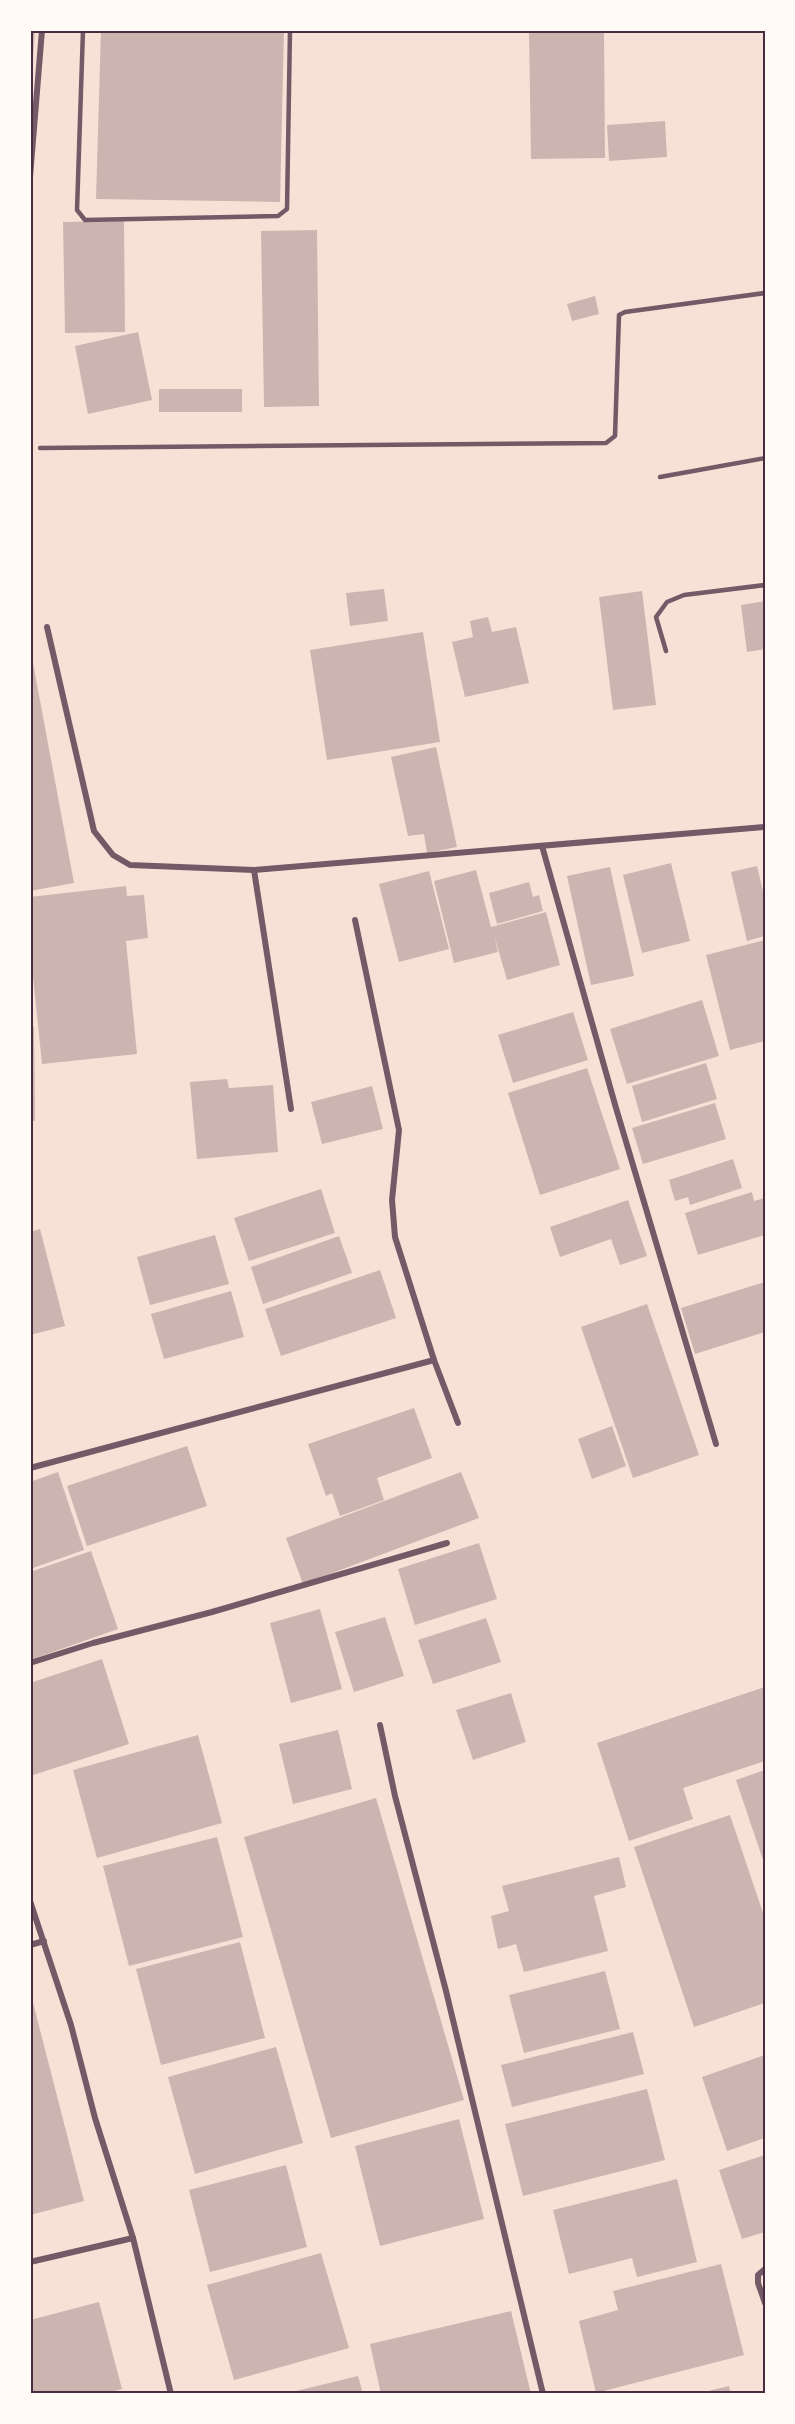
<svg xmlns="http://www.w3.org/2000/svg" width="795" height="2424" font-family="Lato,sans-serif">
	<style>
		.building { fill: #ccb4b1 }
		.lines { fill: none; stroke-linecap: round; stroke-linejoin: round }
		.service { stroke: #755966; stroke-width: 4.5 }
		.minor { stroke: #755966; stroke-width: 6 }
		.neatline { fill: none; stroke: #4a2c40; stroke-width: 2 }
	</style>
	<rect width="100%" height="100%" fill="#f7e1d7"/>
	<!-- building -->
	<g class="building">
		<path d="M30 30H35L32 74H30Z"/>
		<path d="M101 30H284L280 202 96 199Z"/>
		<path d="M529 30H604L605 158 531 159Z"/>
		<path d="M665 121 667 157 609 161 607 125Z"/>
		<path d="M124 221 125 332 65 333 63 222Z"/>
		<path d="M317 230 319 406 264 407 261 231Z"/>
		<path d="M595 296 599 314 572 321 567 304Z"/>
		<path d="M138 332 152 400 88 414 75 346Z"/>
		<rect x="159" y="389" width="83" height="23"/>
		<path d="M384 589 388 621 350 626 346 593Z"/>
		<path d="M642 591 656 705 613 710 599 597Z"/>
		<path d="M765 601V649L747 652 741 605Z"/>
		<path d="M488 617 492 632 516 627 529 683 465 697 452 642 473 637 470 621Z"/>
		<path d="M423 632 440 742 327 760 310 650Z"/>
		<path d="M30 647 74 883 30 891Z"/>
		<path d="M436 747 457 847 427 853 424 834 408 836 391 757Z"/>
		<path d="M671 863 690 941 642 953 623 875Z"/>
		<path d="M757 866 765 900V936L747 941 731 872Z"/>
		<path d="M610 867 634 976 591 985 567 876Z"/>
		<path d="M476 870 491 927 546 912 560 965 507 980 494 935 498 952 454 963 434 881Z"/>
		<path d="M429 871 449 949 399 962 379 884Z"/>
		<path d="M529 882 533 897 539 895 543 911 497 924 489 893Z"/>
		<path d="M126 886 127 896 144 895 148 938 126 941 137 1054 42 1064 30 947V897Z"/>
		<path d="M765 940V1041L730 1050 706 955Z"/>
		<path d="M702 1000 719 1056 627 1084 610 1029Z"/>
		<path d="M573 1012 588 1060 513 1083 498 1035Z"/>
		<path d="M30 1027H34L35 1121H30Z"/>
		<path d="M706 1063 717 1099 642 1122 632 1086Z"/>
		<path d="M587 1068 620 1169 540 1195 508 1093Z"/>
		<path d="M227 1079 229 1088 273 1085 278 1152 197 1159 190 1082Z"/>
		<path d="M372 1086 383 1129 322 1144 311 1102Z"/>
		<path d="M715 1103 726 1139 643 1164 632 1128Z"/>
		<path d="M733 1159 742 1188 690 1205 688 1197 675 1201 669 1180Z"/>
		<path d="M321 1189 335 1233 249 1261 234 1218Z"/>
		<path d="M752 1192 754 1201 765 1198V1235L698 1255 685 1213Z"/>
		<path d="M628 1200 647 1256 620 1265 611 1239 560 1257 550 1227Z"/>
		<path d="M40 1229 65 1326 30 1335V1232Z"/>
		<path d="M215 1235 229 1284 150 1305 137 1257Z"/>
		<path d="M339 1236 352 1273 263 1304 251 1267Z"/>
		<path d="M380 1270 396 1318 281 1356 265 1309Z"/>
		<path d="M765 1282V1332L695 1354 681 1308Z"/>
		<path d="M231 1291 244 1337 164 1359 151 1314Z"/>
		<path d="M647 1304 699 1455 633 1478 581 1327Z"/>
		<path d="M414 1408 432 1458 377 1478 384 1500 340 1516 332 1493 326 1496 308 1444Z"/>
		<path d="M612 1426 626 1466 592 1479 578 1439Z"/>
		<path d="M187 1446 207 1506 87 1546 67 1486Z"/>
		<path d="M58 1472 84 1550 30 1569V1482Z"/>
		<path d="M461 1472 479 1518 303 1584 286 1538Z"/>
		<path d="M479 1543 497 1599 415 1625 398 1569Z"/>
		<path d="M91 1551 118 1629 30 1660V1572Z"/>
		<path d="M320 1609 342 1689 291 1703 270 1623Z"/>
		<path d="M385 1617 404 1676 354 1692 335 1632Z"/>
		<path d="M486 1618 501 1662 433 1684 418 1640Z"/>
		<path d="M102 1659 129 1744 30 1776V1683Z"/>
		<path d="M765 1687V1761L683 1788 693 1819 629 1841 597 1743Z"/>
		<path d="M511 1693 526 1742 473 1760 456 1710Z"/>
		<path d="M338 1730 352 1789 293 1804 279 1744Z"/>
		<path d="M198 1735 222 1823 97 1858 73 1770Z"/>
		<path d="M765 1770V1866L736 1780Z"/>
		<path d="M376 1798 464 2100 331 2138 244 1837Z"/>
		<path d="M730 1815 765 1919V2003L694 2027 634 1847Z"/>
		<path d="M217 1837 243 1937 129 1966 103 1866Z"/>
		<path d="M619 1857 626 1887 594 1896 608 1951 524 1972 516 1944 498 1949 491 1916 509 1911 502 1886Z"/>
		<path d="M240 1942 265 2038 161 2065 136 1969Z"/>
		<path d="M605 1971 620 2029 524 2053 509 1995Z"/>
		<path d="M30 1991 84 2201 30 2215Z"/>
		<path d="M633 2032 644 2074 512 2107 501 2065Z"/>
		<path d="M276 2047 303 2143 195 2174 168 2077Z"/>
		<path d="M765 2055V2138L727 2151 702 2077Z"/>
		<path d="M647 2089 665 2160 523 2196 505 2124Z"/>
		<path d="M459 2119 484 2219 380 2246 355 2146Z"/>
		<path d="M765 2155V2232L742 2239 719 2170Z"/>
		<path d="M286 2165 307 2247 210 2272 189 2190Z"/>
		<path d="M677 2179 697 2262 637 2277 632 2258 569 2274 553 2210Z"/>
		<path d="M321 2253 349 2348 234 2380 207 2285Z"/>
		<path d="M721 2264 744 2355 596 2393 579 2321 618 2310 613 2291Z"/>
		<path d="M99 2302 122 2389 103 2394H30V2320Z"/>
		<path d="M511 2311 531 2394H381L370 2344Z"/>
		<path d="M358 2376 363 2394H288V2393Z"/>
		<path d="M729 2386 731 2394H700V2393Z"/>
	</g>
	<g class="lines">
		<!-- service -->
		<g class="service">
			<path d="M83 30 77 210 85 220 278 216 287 209 290 30"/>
			<path d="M40 448 606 443 615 436 619 315 625 312 765 293"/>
			<path d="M660 477 765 458"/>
			<path d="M666 651 656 617 667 602 684 595 765 585"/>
		</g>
		<!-- minor -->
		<g class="minor">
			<path d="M30 177 42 30"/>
			<path d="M47 627 94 831 113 855 130 865 254 870 765 827"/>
			<path d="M542 846 616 1108 716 1444"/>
			<path d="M254 870 291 1109"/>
			<path d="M355 920 399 1130 392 1200 395 1237 434 1360"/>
			<path d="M30 1468 434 1360 458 1423"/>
			<path d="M30 1663 93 1643 212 1612 447 1543"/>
			<path d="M380 1725 395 1796 446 1991 543 2394"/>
			<path d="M30 1901 71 2025 95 2118 133 2238 171 2394"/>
			<path d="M30 1945 44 1941"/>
			<path d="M30 2262 133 2238"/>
			<path d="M765 2269 758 2275V2283L765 2303"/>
		</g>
	</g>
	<!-- border -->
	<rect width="795" height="2424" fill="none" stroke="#fffaf5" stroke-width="63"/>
	<rect x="32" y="32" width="732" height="2360" class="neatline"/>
</svg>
